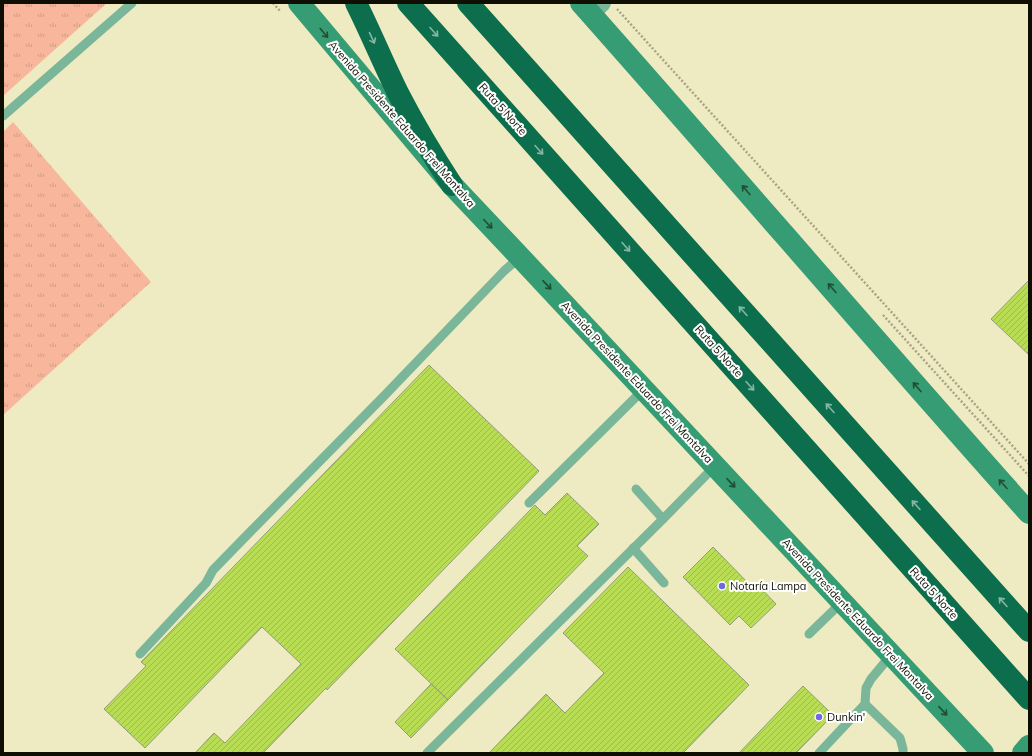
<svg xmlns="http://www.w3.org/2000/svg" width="1032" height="756" font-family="Mulish,sans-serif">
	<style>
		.grass { fill: url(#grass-tufts) }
		.building { fill: url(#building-hatch); stroke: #929e7a }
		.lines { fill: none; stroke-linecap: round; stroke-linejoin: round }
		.path { stroke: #a7a484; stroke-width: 2.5; stroke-dasharray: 2 2; stroke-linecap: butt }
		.lane { stroke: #7ab699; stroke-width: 9 }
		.street { stroke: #7ab699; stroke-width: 18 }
		.secondary { stroke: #369c73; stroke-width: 22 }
		.highway { stroke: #0c6e4c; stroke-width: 22 }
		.oneway { stroke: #86b6a6 }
		.oneway2 { stroke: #214e35 }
		.poi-dot { fill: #7268e3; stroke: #fff; stroke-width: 1.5 }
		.labels { text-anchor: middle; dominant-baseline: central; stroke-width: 4; stroke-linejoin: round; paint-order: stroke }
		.street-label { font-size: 11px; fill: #0f0e02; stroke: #fff }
		.poi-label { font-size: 11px; fill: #0f0e02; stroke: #fff; text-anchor: start }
	</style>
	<defs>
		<pattern id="grass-tufts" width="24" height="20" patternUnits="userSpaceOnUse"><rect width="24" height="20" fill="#f8b79d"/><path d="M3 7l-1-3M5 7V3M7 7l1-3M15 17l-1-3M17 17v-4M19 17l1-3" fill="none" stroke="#d39c86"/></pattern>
		<pattern id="building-hatch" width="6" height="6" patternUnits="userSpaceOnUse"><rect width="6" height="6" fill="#b8dd55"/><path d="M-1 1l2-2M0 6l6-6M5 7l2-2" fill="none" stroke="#9dbc48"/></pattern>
	</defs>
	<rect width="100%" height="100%" fill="#eeeac1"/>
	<!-- grass -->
	<g class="grass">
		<path d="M3 3H107L3 96Z"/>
		<path d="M13 122 151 282 3 415V132Z"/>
	</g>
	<!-- building -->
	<g class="building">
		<path d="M1029 280V355L991 319Z"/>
		<path d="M429 365 539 471 327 690 326 688 263 753H195L214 733 225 743 301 664 262 627 145 748 104 709 146 666 141 662Z"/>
		<path d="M567 493 599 524 577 546 588 556 448 700 395 649 535 505 545 515Z"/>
		<path d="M713 547 753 588 757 584 776 604 751 628 739 616 730 625 683 577Z"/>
		<path d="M628 567 749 685 683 753H489L546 694 565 713 604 673 563 633Z"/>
		<path d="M431 684 448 700 411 738 395 722Z"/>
		<path d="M803 686 833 715 796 753H739Z"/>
	</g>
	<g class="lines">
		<!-- path -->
		<g class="path">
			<path d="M273 3 281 12"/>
			<path d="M617 9 1029 464"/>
			<path d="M883 315 1029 476"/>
		</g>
		<!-- lane -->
		<g class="lane">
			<path d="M3 116 132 3"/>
			<path d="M636 489 663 519"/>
			<path d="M529 503 644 389"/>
			<path d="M633 548 664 583"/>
			<path d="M809 634 842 602"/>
			<path d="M140 654 206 583 213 570 252 530 385 395 504 271 520 257"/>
			<path d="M865 704 900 738 903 749V753"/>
			<path d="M427 753 663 519 715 466"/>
			<path d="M819 753 865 704 866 688 871 679 891 655"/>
		</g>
		<!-- street -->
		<path class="street" d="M591 14 602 3"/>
		<!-- secondary -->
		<g class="secondary">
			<path d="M299 3 452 185 520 257 983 753"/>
			<path d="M581 3C731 172 878 344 1029 513"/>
			<path d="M1023 753 1029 746"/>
		</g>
		<!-- highway -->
		<g class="highway">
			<path d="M356 3C371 33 384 65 399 95 415 126 433 156 452 185"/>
			<path d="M408 3 1029 699"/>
			<path d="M468 3 1029 631"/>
		</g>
	</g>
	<!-- one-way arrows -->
	<defs><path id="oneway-shaft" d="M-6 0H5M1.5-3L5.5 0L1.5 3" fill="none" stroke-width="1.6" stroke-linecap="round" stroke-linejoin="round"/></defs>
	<g class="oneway">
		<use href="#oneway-shaft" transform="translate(434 32) rotate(48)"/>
		<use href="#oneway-shaft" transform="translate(372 38) rotate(65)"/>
		<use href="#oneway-shaft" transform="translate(539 150) rotate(48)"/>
		<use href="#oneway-shaft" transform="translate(626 247) rotate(48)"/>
		<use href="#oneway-shaft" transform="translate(743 311) rotate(-132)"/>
		<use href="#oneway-shaft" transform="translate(750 386) rotate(48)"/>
		<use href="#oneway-shaft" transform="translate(830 408) rotate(-132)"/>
		<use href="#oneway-shaft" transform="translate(916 505) rotate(-132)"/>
		<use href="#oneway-shaft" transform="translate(1003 602) rotate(-132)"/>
	</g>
	<g class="oneway2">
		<use href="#oneway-shaft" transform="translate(324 33) rotate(50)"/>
		<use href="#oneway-shaft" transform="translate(746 190) rotate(-131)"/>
		<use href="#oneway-shaft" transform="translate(488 224) rotate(46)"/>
		<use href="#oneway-shaft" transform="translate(547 285) rotate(47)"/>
		<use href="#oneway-shaft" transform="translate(832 288) rotate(-131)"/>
		<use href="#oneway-shaft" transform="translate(917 387) rotate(-131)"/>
		<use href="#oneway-shaft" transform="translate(731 483) rotate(47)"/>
		<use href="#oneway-shaft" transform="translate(1003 484) rotate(-132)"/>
		<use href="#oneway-shaft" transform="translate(943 711) rotate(47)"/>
	</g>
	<!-- markers -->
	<g class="poi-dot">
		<circle cx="722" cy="586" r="4"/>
		<circle cx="819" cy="717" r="4"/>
	</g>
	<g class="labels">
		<!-- street labels -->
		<g class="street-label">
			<text transform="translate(503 109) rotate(48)">Ruta 5 Norte</text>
			<text transform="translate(402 124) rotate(49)">Avenida Presidente Eduardo Frei Montalva</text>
			<text transform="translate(719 351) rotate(48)">Ruta 5 Norte</text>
			<text transform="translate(637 382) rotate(47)">Avenida Presidente Eduardo Frei Montalva</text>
			<text transform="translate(934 593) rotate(48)">Ruta 5 Norte</text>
			<text transform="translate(858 619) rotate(47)">Avenida Presidente Eduardo Frei Montalva</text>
		</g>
		<!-- poi labels -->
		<g class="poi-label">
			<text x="730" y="586">Notaría Lampa</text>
			<text x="827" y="717">Dunkin'</text>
		</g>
	</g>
	<!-- border -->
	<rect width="1032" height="756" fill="none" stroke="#0f0e02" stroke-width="8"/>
</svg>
